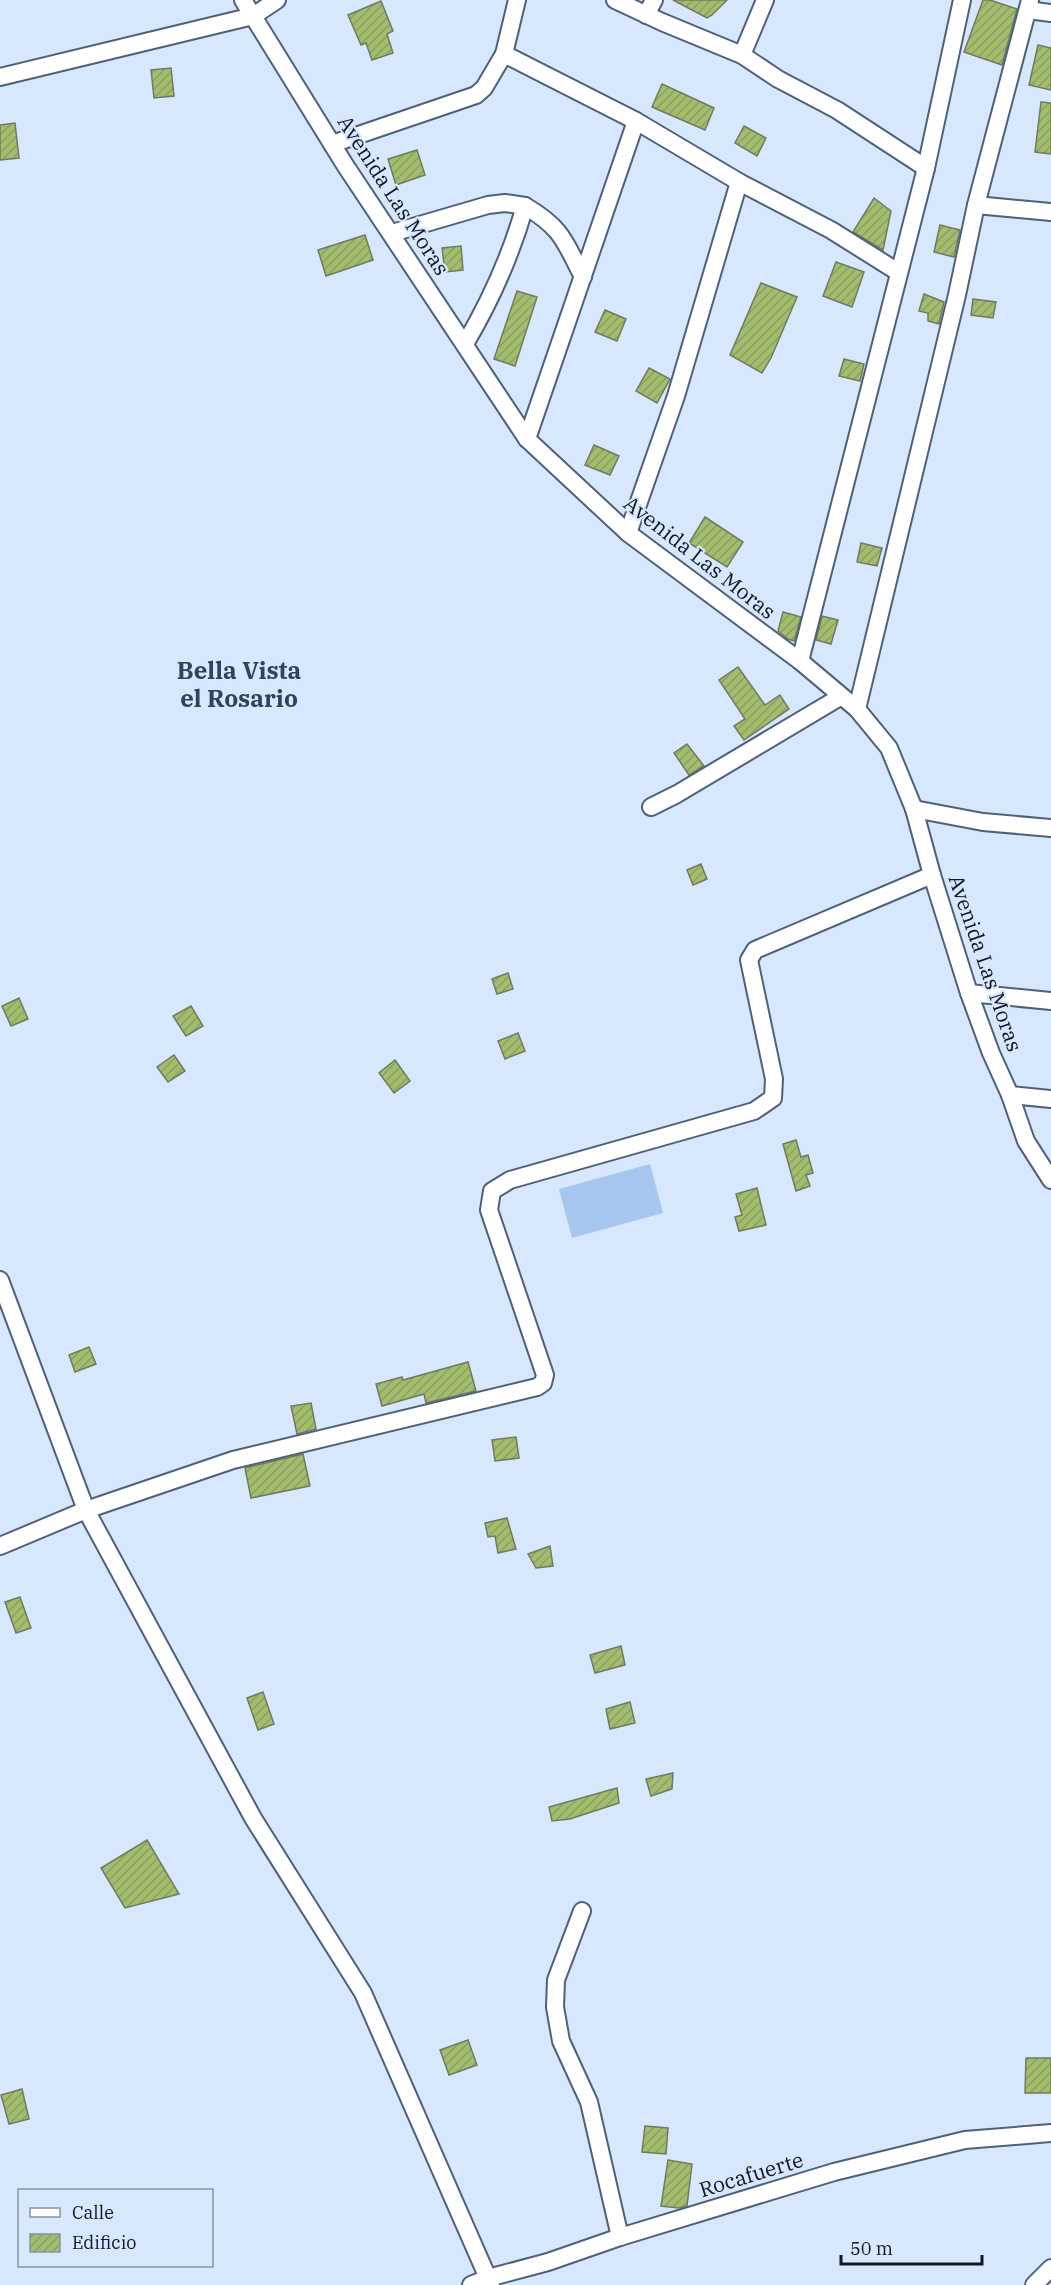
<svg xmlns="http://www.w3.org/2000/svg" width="1051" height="2285" font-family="'IBM Plex Serif',serif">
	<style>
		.grass { fill: #a6c6f0 }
		.building { fill: url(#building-hatch); stroke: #707b5e; stroke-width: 1.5 }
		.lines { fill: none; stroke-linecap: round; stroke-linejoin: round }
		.minor-casing { stroke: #4f6179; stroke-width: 20 }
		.minor { stroke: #fff; stroke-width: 16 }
		.labels { text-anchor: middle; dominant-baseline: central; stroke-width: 4.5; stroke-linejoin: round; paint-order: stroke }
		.street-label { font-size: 21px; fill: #0f1720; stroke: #d7e7fe }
		.quarter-label { font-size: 24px; font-weight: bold; fill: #314259; stroke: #d7e7fe }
	</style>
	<defs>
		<pattern id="building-hatch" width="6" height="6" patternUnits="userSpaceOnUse" patternTransform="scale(1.5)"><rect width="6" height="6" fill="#a1bd6d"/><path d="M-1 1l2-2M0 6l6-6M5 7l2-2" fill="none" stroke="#89a25e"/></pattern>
	</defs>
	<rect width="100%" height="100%" fill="#d7e7fe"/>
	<!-- grass -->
	<path class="grass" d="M650 1164 663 1213 572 1238 559 1189Z"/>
	<!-- building -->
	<g class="building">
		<path d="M673 0H727L712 15 707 18Z"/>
		<path d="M983 0H990L1017 9 1002 65 964 52Z"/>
		<path d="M381 1 393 31 387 34 393 53 372 60 366 43 361 45 348 15Z"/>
		<path d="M1038 45 1051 48V90L1029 85Z"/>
		<path d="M171 68 174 96 154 98 151 70Z"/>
		<path d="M662 84 714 108 705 130 652 107Z"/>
		<path d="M1041 102 1051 103V154L1035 152Z"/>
		<path d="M15 123 19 158 0 160V125Z"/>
		<path d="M744 126 766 138 757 156 735 143Z"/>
		<path d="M417 150 425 175 396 185 388 159Z"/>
		<path d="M874 198 891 211 883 250 853 232Z"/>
		<path d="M940 225 960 230 954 257 934 252Z"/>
		<path d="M365 235 373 260 326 276 318 250Z"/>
		<path d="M461 246 463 270 445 272 442 248Z"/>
		<path d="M836 262 864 272 852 307 823 296Z"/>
		<path d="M761 283 797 297 771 358 762 373 730 355Z"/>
		<path d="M517 291 537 297 515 366 494 359Z"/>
		<path d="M924 294 944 302 939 324 928 321V313L919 311Z"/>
		<path d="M973 299 996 302 993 318 971 315Z"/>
		<path d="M605 310 626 319 617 341 595 332Z"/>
		<path d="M844 359 864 364 860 381 839 376Z"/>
		<path d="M649 368 670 379 657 403 636 391Z"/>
		<path d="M594 445 619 456 610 475 585 465Z"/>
		<path d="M705 517 743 542 727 567 689 543Z"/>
		<path d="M861 543 882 548 877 566 857 562Z"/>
		<path d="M783 612 801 617 794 641 788 639 778 631Z"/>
		<path d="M822 616 838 620 831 644 816 640Z"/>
		<path d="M738 667 765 705 780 695 789 709 744 740 734 726 745 719 719 680Z"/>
		<path d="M687 744 704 766 689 775 674 753Z"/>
		<path d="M701 864 707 879 693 885 687 870Z"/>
		<path d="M508 973 513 989 497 994 492 979Z"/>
		<path d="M19 998 28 1019 11 1026 2 1006Z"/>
		<path d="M191 1006 203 1026 186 1036 173 1016Z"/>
		<path d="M518 1033 525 1051 505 1059 498 1041Z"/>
		<path d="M174 1055 185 1071 168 1082 157 1067Z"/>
		<path d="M395 1060 410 1081 394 1093 379 1073Z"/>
		<path d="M796 1140 801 1157 808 1155 813 1173 806 1175 810 1186 796 1191 783 1144Z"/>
		<path d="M757 1188 766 1225 739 1231 735 1217 742 1215 736 1194Z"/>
		<path d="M89 1347 96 1364 75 1372 69 1355Z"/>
		<path d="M468 1362 476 1391 426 1403 424 1394 382 1406 376 1384 402 1377 403 1380Z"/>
		<path d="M311 1403 316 1429 297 1434 291 1406Z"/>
		<path d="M516 1437 519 1458 495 1461 492 1440Z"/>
		<path d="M303 1454 310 1486 251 1498 245 1468Z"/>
		<path d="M507 1518 516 1549 498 1553 495 1536 488 1537 485 1523Z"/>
		<path d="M550 1546 553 1566 536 1568 528 1554Z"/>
		<path d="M20 1597 31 1628 16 1633 5 1602Z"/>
		<path d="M621 1646 625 1665 595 1673 590 1655Z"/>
		<path d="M263 1692 274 1724 258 1730 247 1698Z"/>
		<path d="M630 1702 635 1723 610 1729 606 1709Z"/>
		<path d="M673 1773 672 1789 651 1796 646 1779Z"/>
		<path d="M617 1788 619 1803 570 1819 552 1821 549 1807Z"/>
		<path d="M147 1840 179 1894 125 1908 101 1868Z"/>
		<path d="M468 2040 477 2065 449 2075 440 2050Z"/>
		<path d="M1026 2058H1051V2093H1025Z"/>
		<path d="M22 2089 29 2119 9 2124 1 2095Z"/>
		<path d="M645 2126 668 2128 666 2154 642 2152Z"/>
		<path d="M668 2160 692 2164 687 2206 679 2208 661 2206Z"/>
	</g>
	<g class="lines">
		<defs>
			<g id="minor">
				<path d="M243 0 345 165 527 439 628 533 800 661 857 709 889 748 914 809 932 875 969 993 991 1053 1010 1095 1026 1141 1051 1180"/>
				<path d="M615 0 662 22 742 55 778 79 837 110 926 168"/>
				<path d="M1028 10 1051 13"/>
				<path d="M646 15 654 0"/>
				<path d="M504 54 517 0"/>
				<path d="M742 55 765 0"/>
				<path d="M0 77 253 16 277 0"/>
				<path d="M332 144 476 95 484 88 504 54 636 121"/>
				<path d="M976 205 1051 212"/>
				<path d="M525 206C562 228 564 240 583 277"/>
				<path d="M392 233 488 205 505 203 525 206C511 255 491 300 465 344"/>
				<path d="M527 439 636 121 739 182 831 230 898 272"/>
				<path d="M628 533 676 396 739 182"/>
				<path d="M800 661 926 168 962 0"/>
				<path d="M857 709 957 295 976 205 1030 0"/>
				<path d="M651 807 677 794 840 697"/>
				<path d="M914 809 983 822 1051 828"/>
				<path d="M969 993 1051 1001"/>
				<path d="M1010 1095 1051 1099"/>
				<path d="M0 1280 86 1510 253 1818 363 1993 491 2285"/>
				<path d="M0 1546 86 1510 233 1460 537 1387 543 1383 545 1375 489 1210 492 1191 510 1180 754 1111 773 1098 774 1079 749 960 755 950 932 875"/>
				<path d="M582 1911 556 1980 555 2007 561 2041 589 2102 620 2237"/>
				<path d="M471 2285 488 2278 548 2262 620 2237 834 2172 965 2140 1051 2133"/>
				<path d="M1034 2285 1051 2268"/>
			</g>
		</defs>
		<!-- minor casing -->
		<use href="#minor" class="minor-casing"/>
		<!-- minor -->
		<use href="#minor" class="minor"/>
	</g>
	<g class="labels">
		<!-- street labels -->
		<g class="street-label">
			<text transform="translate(394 195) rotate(57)">Avenida Las Moras</text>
			<text transform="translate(700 557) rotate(38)">Avenida Las Moras</text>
			<text transform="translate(986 963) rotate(71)">Avenida Las Moras</text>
			<text transform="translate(751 2174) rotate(-17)">Rocafuerte</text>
		</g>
		<!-- quarter labels -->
		<g class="quarter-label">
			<text x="239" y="670">Bella Vista<tspan x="239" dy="28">el Rosario</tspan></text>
		</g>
	</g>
	<!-- legend -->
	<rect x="18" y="2189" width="195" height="78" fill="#d7e7fe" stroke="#8794a5" stroke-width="1.5"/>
	<rect x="30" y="2208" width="30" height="9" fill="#ffffff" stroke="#8794a5" stroke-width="1.5"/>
	<text x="72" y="2219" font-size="18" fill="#0f1720">Calle</text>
	<rect x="30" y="2234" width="30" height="18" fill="url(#building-hatch)" stroke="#8794a5" stroke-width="1.5"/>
	<text x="72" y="2249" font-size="18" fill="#0f1720">Edificio</text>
	<!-- scale -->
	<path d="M841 2255v9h141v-9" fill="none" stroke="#0f1720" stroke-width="3"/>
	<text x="850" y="2255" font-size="18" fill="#0f1720" stroke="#d7e7fe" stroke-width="4.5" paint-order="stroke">50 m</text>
</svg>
